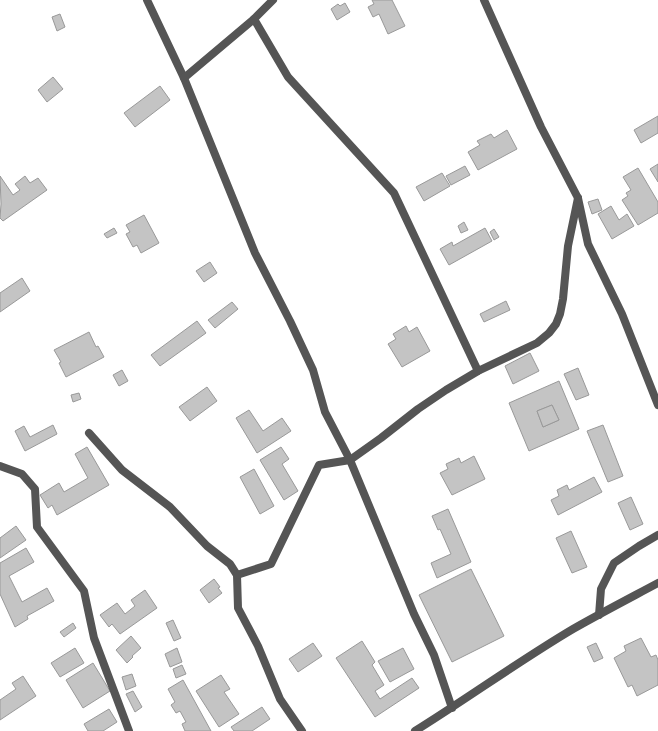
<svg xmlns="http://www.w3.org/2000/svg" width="658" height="731" font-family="Karla,sans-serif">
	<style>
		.building { fill: #c4c4c4; stroke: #999; fill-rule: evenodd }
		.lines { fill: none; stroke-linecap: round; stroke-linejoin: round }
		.minor { stroke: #555; stroke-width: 8 }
	</style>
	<rect width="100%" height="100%" fill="#fff"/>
	<!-- building -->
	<g class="building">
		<path d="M372 0H392L405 26 388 34 379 14 373 17 368 7 374 4Z"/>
		<path d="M345 3 350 12 337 20 331 9 338 4 340 6Z"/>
		<path d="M60 14 65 27 57 31 52 17Z"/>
		<path d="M53 77 63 89 47 102 38 90Z"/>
		<path d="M160 86 170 100 135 127 124 113Z"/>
		<path d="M658 116V133L641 143 634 130Z"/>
		<path d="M507 130 517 149 478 170 468 152 480 145 477 141 491 134 494 138Z"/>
		<path d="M658 164V182L650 169Z"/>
		<path d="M465 166 470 175 451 185 446 176Z"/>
		<path d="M638 168 658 202V213L638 225 622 200 628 196 626 193 631 190 623 177Z"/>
		<path d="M442 173 450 186 424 201 416 187Z"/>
		<path d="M0 176 13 195 20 190 15 184 25 176 30 183 38 178 47 190 3 221 0 218 1 204Z"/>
		<path d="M598 199 602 210 592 214 588 202Z"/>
		<path d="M611 206 619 220 627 214 634 226 612 239 598 214Z"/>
		<path d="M144 215 159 243 141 253 137 245 133 247 126 234 130 232 126 225Z"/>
		<path d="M464 222 468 230 461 233 458 226Z"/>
		<path d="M114 228 117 233 107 238 104 234Z"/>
		<path d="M485 228 492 241 449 265 440 249 452 242 453 246Z"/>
		<path d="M494 229 499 237 494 240 490 232Z"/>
		<path d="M210 262 217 273 204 282 196 271Z"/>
		<path d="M22 278 30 291 0 312V293Z"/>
		<path d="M506 301 510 310 484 322 480 314Z"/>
		<path d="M232 302 238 309 215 328 208 320Z"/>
		<path d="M197 321 206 333 160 366 151 355Z"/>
		<path d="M406 326 409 332 417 327 430 351 402 367 388 344 396 339 393 334Z"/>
		<path d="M89 332 96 347 98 346 104 357 66 377 59 363 61 362 54 350Z"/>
		<path d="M530 353 539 371 513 384 505 366Z"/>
		<path d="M578 368 589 395 576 400 564 374Z"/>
		<path d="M122 370 128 381 119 386 113 375Z"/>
		<path d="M559 381 579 429 529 451 509 403ZM552 405 559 420 543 427 537 411Z"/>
		<path d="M207 387 217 401 190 421 179 407Z"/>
		<path d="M79 393 81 399 73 402 71 395Z"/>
		<path d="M552 405 559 420 543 427 537 411Z"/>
		<path d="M249 410 263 431 282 418 291 431 257 453 236 418Z"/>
		<path d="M53 425 57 434 25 451 15 431 24 426 30 437Z"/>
		<path d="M603 425 623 476 608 482 587 431Z"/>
		<path d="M87 447 109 485 57 515 52 505 48 508 40 495 59 483 64 492 88 478 75 454Z"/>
		<path d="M281 447 289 459 282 464 298 491 284 500 260 460Z"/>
		<path d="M474 456 485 479 452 495 440 473 448 469 446 464 459 458 461 463Z"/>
		<path d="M254 469 274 506 260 514 240 477Z"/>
		<path d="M594 477 602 492 558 515 551 500 559 496 557 490 567 485 569 490Z"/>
		<path d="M631 497 643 524 630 530 618 503Z"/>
		<path d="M448 509 471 562 437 578 431 563 451 554 440 529 438 530 432 516Z"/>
		<path d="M16 526 26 540 0 558V538Z"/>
		<path d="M571 531 587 567 572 573 556 538Z"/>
		<path d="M26 548 34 562 9 576 22 602 47 588 54 601 27 616 28 619 15 627 0 594V563Z"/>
		<path d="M471 569 504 636 452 662 419 595Z"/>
		<path d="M214 579 220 587 218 588 222 593 209 603 200 590Z"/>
		<path d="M145 590 157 608 120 634 112 624 109 627 100 615 117 603 125 614 135 606 131 600Z"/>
		<path d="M173 620 181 638 174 641 166 623Z"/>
		<path d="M73 623 76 628 64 637 60 632Z"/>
		<path d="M131 636 141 648 132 656 133 657 127 663 116 650Z"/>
		<path d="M641 638 651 657 656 655 658 660V685L637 696 632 685 628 687 614 658 626 651 624 646Z"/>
		<path d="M362 641 375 662 372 665 384 685 375 691 380 699 412 678 419 688 375 717 336 658Z"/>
		<path d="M313 643 322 656 298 672 289 659Z"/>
		<path d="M596 643 603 658 594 662 587 647Z"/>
		<path d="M75 648 84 663 60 677 51 663Z"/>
		<path d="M177 648 182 662 170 667 165 654Z"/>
		<path d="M403 648 414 669 390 682 378 661Z"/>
		<path d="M93 663 110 691 83 708 66 680Z"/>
		<path d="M182 665 186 674 176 678 173 669Z"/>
		<path d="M132 674 136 686 126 690 122 677Z"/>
		<path d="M221 675 230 689 224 692 239 714 219 727 196 691Z"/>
		<path d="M23 676 36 696 0 720V700L16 689 12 683Z"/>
		<path d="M183 680 211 731H185L182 724 186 722 180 711 176 713 171 705 175 702 168 689Z"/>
		<path d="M133 691 142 707 135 712 126 694Z"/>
		<path d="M262 707 270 719 252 731H234L231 727Z"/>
		<path d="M109 709 117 722 103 731H88L84 724Z"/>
	</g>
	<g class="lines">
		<!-- minor -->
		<g class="minor">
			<path d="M147 0 184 78 255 253 290 321 313 370 325 412 350 460 414 614 434 655 452 708"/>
			<path d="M484 0 541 127 578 198 588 244 622 314 658 405"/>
			<path d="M254 19 288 77 394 193 478 371"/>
			<path d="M184 78 254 19 273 0"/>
			<path d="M89 433 122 470 170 507 207 546 230 564 237 575 238 608 258 646 280 699 302 731"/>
			<path d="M0 466 22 474 35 489 37 527 84 591 94 638 129 731"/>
			<path d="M237 575 271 564 319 465 350 460 381 438 418 409 446 390 478 371 537 343 549 333 556 324 560 314 563 299 568 246 578 198"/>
			<path d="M599 615 601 589 614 563 639 546 658 535"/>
			<path d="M415 731C468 698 519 661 573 629 601 613 630 598 658 583"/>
		</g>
	</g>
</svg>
